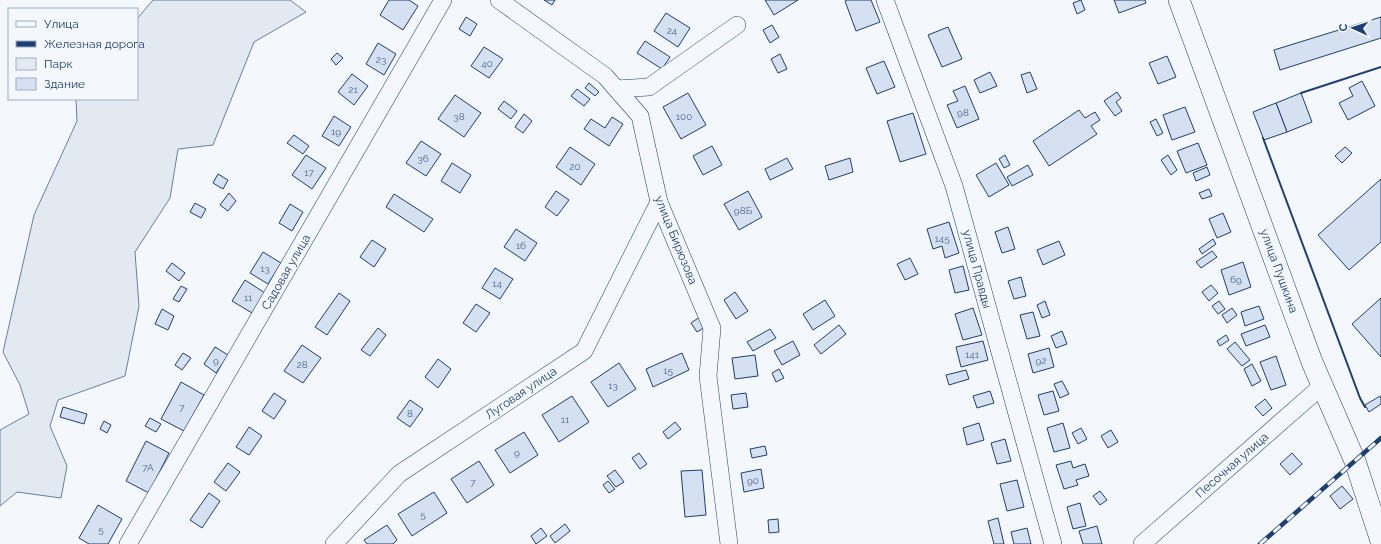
<svg xmlns="http://www.w3.org/2000/svg" width="1381" height="544" font-family="Raleway,sans-serif">
	<style>
		.green { fill: #e3e9f0; stroke: #687fa3 }
		.building { fill: #d5e0f0; stroke: #1d3f73 }
		.lines { fill: none; stroke-linecap: round; stroke-linejoin: round }
		.minor-casing { stroke: #1d3f73; stroke-width: 18 }
		.major-casing { stroke: #1d3f73; stroke-width: 22 }
		.minor { stroke: #f4f7fb; stroke-width: 17 }
		.major { stroke: #f4f7fb; stroke-width: 21 }
		.rail-casing { stroke: #1d3f73; stroke-width: 4.5 }
		.rail { stroke: #f4f7fb; stroke-width: 3; stroke-dasharray: 9; stroke-linecap: butt }
		.wall { stroke: #1d3f73; stroke-width: 2 }
		.labels { text-anchor: middle; dominant-baseline: central; stroke-width: 3; stroke-linejoin: round; paint-order: stroke }
		.number-label { font-size: 10px; fill: #4b6792 }
		.street-label { font-size: 12px; fill: #1d3f73; stroke: #f4f7fb }
	</style>
	<rect width="100%" height="100%" fill="#f4f7fb"/>
	<!-- green -->
	<path class="green" d="M153 0H290L306 12 254 42 213 145 178 149 170 198 135 252 139 306 125 376 58 400 50 426 67 466 61 498 17 492 0 506V430L29 414 20 385 3 352 34 215 77 121 76 99H137V19Z"/>
	<!-- building -->
	<g class="building">
		<path d="M389 0H409L418 6 403 30 380 15Z"/>
		<path d="M544 0H555L552 5Z"/>
		<path d="M765 0H798L774 15Z"/>
		<path d="M847 0H871L880 22 856 31 845 1Z"/>
		<path d="M1081 0 1085 10 1077 14 1073 3Z"/>
		<path d="M1114 0H1145L1146 3 1119 13Z"/>
		<path d="M666 13 690 28 678 47 654 31Z"/>
		<path d="M466 17 477 24 470 36 459 29Z"/>
		<path d="M1381 17V38L1280 70 1274 50Z"/>
		<path d="M772 25 779 37 770 43 763 30Z"/>
		<path d="M948 27 962 59 942 67 928 35Z"/>
		<path d="M645 41 670 57 662 69 637 53Z"/>
		<path d="M378 43 396 54 384 75 366 64Z"/>
		<path d="M484 47 503 59 489 78 471 66Z"/>
		<path d="M337 53 343 58 336 65 331 59Z"/>
		<path d="M780 54 787 69 778 73 771 59Z"/>
		<path d="M1167 56 1176 77 1158 84 1149 63Z"/>
		<path d="M884 61 895 87 877 94 866 68Z"/>
		<path d="M990 72 997 86 980 93 974 80Z"/>
		<path d="M1030 72 1037 89 1027 93 1021 75Z"/>
		<path d="M352 74 368 86 354 105 338 92Z"/>
		<path d="M1362 81 1375 106 1348 120 1339 103 1353 96 1349 88Z"/>
		<path d="M589 83 599 92 595 96 585 88Z"/>
		<path d="M965 86 979 119 957 128 947 105 958 101 953 91Z"/>
		<path d="M577 89 590 99 584 106 571 96Z"/>
		<path d="M1117 92 1121 98 1116 102 1122 111 1115 116 1104 101Z"/>
		<path d="M688 93 706 125 681 139 663 107Z"/>
		<path d="M1301 93 1312 122 1287 132 1276 103Z"/>
		<path d="M455 95 481 113 464 137 438 119Z"/>
		<path d="M504 101 517 111 511 119 498 109Z"/>
		<path d="M1276 103 1287 132 1264 140 1253 112Z"/>
		<path d="M1185 107 1195 132 1172 140 1163 115Z"/>
		<path d="M1079 110 1085 118 1095 112 1100 120 1091 126 1097 134 1049 166 1033 141Z"/>
		<path d="M913 113 926 154 900 162 887 121Z"/>
		<path d="M524 114 532 121 523 133 515 127Z"/>
		<path d="M334 116 351 127 339 146 322 136Z"/>
		<path d="M612 117 623 124 609 146 584 129 591 119 605 128Z"/>
		<path d="M1156 119 1163 133 1157 136 1150 122Z"/>
		<path d="M294 135 309 146 303 154 287 143Z"/>
		<path d="M421 141 441 154 426 176 406 163Z"/>
		<path d="M1198 143 1207 165 1186 173 1177 151Z"/>
		<path d="M712 146 722 165 703 175 693 156Z"/>
		<path d="M570 147 595 164 581 185 556 167Z"/>
		<path d="M1345 147 1352 153 1342 163 1335 156Z"/>
		<path d="M306 155 326 168 312 189 292 175Z"/>
		<path d="M1005 155 1010 165 1004 168 999 159Z"/>
		<path d="M1168 155 1177 170 1171 175 1161 160Z"/>
		<path d="M787 158 793 169 770 180 765 169Z"/>
		<path d="M850 158 853 172 829 180 825 166Z"/>
		<path d="M452 163 471 175 460 193 441 181Z"/>
		<path d="M996 163 1009 185 989 197 976 175Z"/>
		<path d="M1028 165 1033 175 1012 186 1007 177Z"/>
		<path d="M1207 167 1210 175 1196 181 1193 173Z"/>
		<path d="M218 174 228 180 223 189 213 183Z"/>
		<path d="M1381 179V242L1349 270 1318 235Z"/>
		<path d="M1209 189 1212 196 1202 199 1199 193Z"/>
		<path d="M556 191 569 200 557 216 545 207Z"/>
		<path d="M748 191 762 217 739 230 724 204Z"/>
		<path d="M229 193 236 201 228 211 220 205Z"/>
		<path d="M394 194 433 219 424 232 386 207Z"/>
		<path d="M195 203 206 209 201 218 190 212Z"/>
		<path d="M290 204 303 212 292 231 279 223Z"/>
		<path d="M1223 213 1231 232 1217 238 1209 219Z"/>
		<path d="M949 222 959 253 945 258 942 246 933 249 927 229Z"/>
		<path d="M1008 227 1015 249 1002 253 995 232Z"/>
		<path d="M516 229 537 243 525 261 504 247Z"/>
		<path d="M1213 239 1216 244 1202 254 1199 249Z"/>
		<path d="M372 240 386 249 374 267 360 257Z"/>
		<path d="M1059 241 1065 255 1043 265 1037 250Z"/>
		<path d="M1212 251 1217 257 1201 268 1196 262Z"/>
		<path d="M263 252 281 263 268 284 250 273Z"/>
		<path d="M910 258 918 274 905 280 897 264Z"/>
		<path d="M1243 262 1251 287 1229 295 1221 270Z"/>
		<path d="M172 263 185 273 179 281 166 271Z"/>
		<path d="M963 266 969 290 955 293 949 270Z"/>
		<path d="M495 268 513 279 500 299 482 288Z"/>
		<path d="M1021 277 1026 296 1014 299 1008 281Z"/>
		<path d="M245 280 265 293 252 313 232 301Z"/>
		<path d="M1211 285 1218 293 1209 301 1202 292Z"/>
		<path d="M181 286 187 289 179 302 173 299Z"/>
		<path d="M735 292 748 311 736 319 724 300Z"/>
		<path d="M339 293 350 301 327 335 315 327Z"/>
		<path d="M1381 298V357L1352 324Z"/>
		<path d="M825 300 835 316 813 330 803 314Z"/>
		<path d="M1045 301 1050 315 1042 318 1037 305Z"/>
		<path d="M1219 301 1225 309 1218 314 1212 306Z"/>
		<path d="M476 304 490 313 476 332 463 323Z"/>
		<path d="M1259 306 1264 319 1245 326 1241 312Z"/>
		<path d="M973 308 982 335 963 340 955 314Z"/>
		<path d="M1232 308 1237 315 1227 323 1222 315Z"/>
		<path d="M162 309 174 316 168 330 155 324Z"/>
		<path d="M1033 312 1040 336 1027 339 1020 315Z"/>
		<path d="M701 316 707 326 697 332 691 323Z"/>
		<path d="M839 325 846 334 821 354 814 345Z"/>
		<path d="M1265 325 1270 337 1246 346 1241 334Z"/>
		<path d="M378 328 386 335 370 356 361 350Z"/>
		<path d="M770 329 776 338 753 351 747 342Z"/>
		<path d="M1062 331 1067 344 1056 348 1051 336Z"/>
		<path d="M1226 335 1229 340 1220 346 1217 341Z"/>
		<path d="M793 341 800 355 782 365 774 351Z"/>
		<path d="M983 341 988 360 961 367 956 347Z"/>
		<path d="M1235 342 1250 360 1242 366 1227 349Z"/>
		<path d="M302 345 321 358 303 383 284 371Z"/>
		<path d="M215 347 228 355 216 373 204 364Z"/>
		<path d="M1049 348 1054 367 1033 373 1028 354Z"/>
		<path d="M183 353 191 358 182 370 175 365Z"/>
		<path d="M682 353 689 370 653 387 646 369Z"/>
		<path d="M755 355 758 376 735 379 732 358Z"/>
		<path d="M1276 356 1286 385 1271 390 1260 362Z"/>
		<path d="M438 359 451 369 438 388 425 377Z"/>
		<path d="M619 363 636 389 608 407 591 382Z"/>
		<path d="M1252 364 1261 381 1252 386 1244 369Z"/>
		<path d="M779 369 784 378 776 382 772 373Z"/>
		<path d="M966 370 969 379 949 385 946 375Z"/>
		<path d="M1062 381 1069 394 1060 398 1054 384Z"/>
		<path d="M181 382 204 395 184 431 161 419Z"/>
		<path d="M990 391 994 403 977 408 973 396Z"/>
		<path d="M1053 391 1059 411 1044 415 1038 395Z"/>
		<path d="M274 393 286 401 274 419 262 411Z"/>
		<path d="M746 393 748 407 733 409 731 395Z"/>
		<path d="M572 396 589 422 559 442 542 415Z"/>
		<path d="M1380 396 1381 399V404L1369 412 1365 405Z"/>
		<path d="M1265 399 1272 408 1263 416 1255 407Z"/>
		<path d="M410 400 423 409 410 427 397 418Z"/>
		<path d="M63 407 87 414 84 424 60 417Z"/>
		<path d="M150 418 161 424 156 432 145 426Z"/>
		<path d="M104 421 111 425 107 433 100 429Z"/>
		<path d="M675 422 681 429 668 439 663 432Z"/>
		<path d="M979 423 984 440 967 445 963 428Z"/>
		<path d="M1063 423 1070 448 1054 452 1047 428Z"/>
		<path d="M249 427 262 436 249 455 236 447Z"/>
		<path d="M1081 428 1087 439 1078 444 1072 433Z"/>
		<path d="M1111 430 1118 442 1108 448 1101 436Z"/>
		<path d="M524 432 538 455 510 473 495 450Z"/>
		<path d="M1005 439 1011 461 997 464 991 443Z"/>
		<path d="M146 441 169 453 149 493 126 481Z"/>
		<path d="M765 446 767 455 752 458 750 449Z"/>
		<path d="M639 453 647 464 640 469 632 458Z"/>
		<path d="M1292 453 1302 464 1290 475 1280 464Z"/>
		<path d="M479 461 494 485 467 503 451 479Z"/>
		<path d="M1071 461 1073 468 1085 464 1089 476 1076 480 1078 485 1064 489 1056 465Z"/>
		<path d="M228 463 240 472 226 491 214 482Z"/>
		<path d="M761 469 764 488 744 492 741 473Z"/>
		<path d="M615 470 624 482 616 487 607 476Z"/>
		<path d="M702 470 706 515 685 517 681 471Z"/>
		<path d="M1017 480 1024 507 1007 511 1000 484Z"/>
		<path d="M608 481 615 489 609 493 603 485Z"/>
		<path d="M1342 486 1353 499 1340 509 1330 496Z"/>
		<path d="M1100 491 1107 500 1100 505 1093 496Z"/>
		<path d="M434 492 447 513 412 536 398 514Z"/>
		<path d="M209 493 220 501 202 528 190 520Z"/>
		<path d="M1080 503 1086 526 1073 529 1067 507Z"/>
		<path d="M98 505 122 519 108 544H89L79 538Z"/>
		<path d="M998 518 1004 544H994L988 521Z"/>
		<path d="M778 519 779 532 769 533 768 520Z"/>
		<path d="M565 524 570 531 555 543 550 536Z"/>
		<path d="M387 525 397 540 393 544H367L364 540Z"/>
		<path d="M1097 526 1102 544H1083L1079 531Z"/>
		<path d="M541 528 547 536 536 544 531 536Z"/>
		<path d="M1027 528 1031 544H1014L1011 532Z"/>
	</g>
	<g class="lines">
		<defs>
			<g id="minor">
				<path d="M499 0 605 76 640 116 659 202 712 328 708 376 729 544"/>
				<path d="M885 0 954 186 1053 544"/>
				<path d="M616 89 649 87 737 25"/>
				<path d="M128 544 443 0"/>
				<path d="M334 544 399 474 584 351 659 202"/>
				<path d="M1142 544 1323 385"/>
			</g>
			<path id="major" d="M1179 0 1312 362 1355 461 1381 541"/>
		</defs>
		<!-- minor casing -->
		<use href="#minor" class="minor-casing"/>
		<!-- major casing -->
		<use href="#major" class="major-casing"/>
		<!-- minor -->
		<use href="#minor" class="minor"/>
		<!-- major -->
		<use href="#major" class="major"/>
		<defs>
			<path id="rail" d="M1260 544 1381 438"/>
		</defs>
		<!-- rail casing -->
		<use href="#rail" class="rail-casing"/>
		<!-- rail -->
		<use href="#rail" class="rail"/>
		<!-- wall -->
		<g class="wall">
			<path d="M1301 93 1381 67"/>
			<path d="M1263 138 1360 398 1365 407"/>
		</g>
	</g>
	<g class="labels">
		<!-- number labels -->
		<g class="number-label">
			<text x="672" y="30">24</text>
			<text x="381" y="59">23</text>
			<text x="487" y="63">40</text>
			<text x="353" y="89">21</text>
			<text x="963" y="112">98</text>
			<text x="459" y="116">38</text>
			<text x="684" y="116">100</text>
			<text x="336" y="131">19</text>
			<text x="423" y="158">36</text>
			<text x="575" y="166">20</text>
			<text x="309" y="172">17</text>
			<text x="743" y="210">98Б</text>
			<text x="942" y="238">145</text>
			<text x="521" y="245">16</text>
			<text x="265" y="268">13</text>
			<text x="1236" y="279">69</text>
			<text x="497" y="283">14</text>
			<text x="248" y="297">11</text>
			<text x="972" y="354">141</text>
			<text x="216" y="360">9</text>
			<text x="1041" y="360">92</text>
			<text x="302" y="364">28</text>
			<text x="668" y="370">15</text>
			<text x="613" y="385">13</text>
			<text x="182" y="407">7</text>
			<text x="410" y="413">8</text>
			<text x="565" y="419">11</text>
			<text x="517" y="452">9</text>
			<text x="148" y="467">7А</text>
			<text x="753" y="480">90</text>
			<text x="473" y="482">7</text>
			<text x="423" y="514">5</text>
			<text x="101" y="529">5</text>
		</g>
		<!-- street labels -->
		<g class="street-label">
			<text transform="translate(676 240) rotate(68)">улица Бирюзова</text>
			<text transform="translate(977 269) rotate(75)">улица Правды</text>
			<text transform="translate(1279 271) rotate(70)">улица Пушкина</text>
			<text transform="translate(286 272) rotate(-60)">Садовая улица</text>
			<text transform="translate(521 393) rotate(-34)">Луговая улица</text>
			<text transform="translate(1232 465) rotate(-41)">Песочная улица</text>
		</g>
	</g>
	<!-- legend -->
	<rect x="8" y="8" width="130" height="92" fill="#f4f7fb" stroke="#9eadc5"/>
	<rect x="16" y="21" width="20" height="6" fill="#f4f7fb" stroke="#9eadc5"/>
	<text x="44" y="28" font-size="12" fill="#1d3f73">Улица</text>
	<rect x="16" y="41" width="20" height="6" fill="#1d3f73" stroke="#9eadc5"/>
	<text x="44" y="48" font-size="12" fill="#1d3f73">Железная дорога</text>
	<rect x="16" y="58" width="20" height="12" fill="#e3e9f0" stroke="#9eadc5"/>
	<text x="44" y="68" font-size="12" fill="#1d3f73">Парк</text>
	<rect x="16" y="78" width="20" height="12" fill="#d5e0f0" stroke="#9eadc5"/>
	<text x="44" y="88" font-size="12" fill="#1d3f73">Здание</text>
	<!-- north arrow -->
	<g transform="translate(1353 28) rotate(273)" stroke="#f4f7fb" stroke-width="3" paint-order="stroke">
	<path d="M0-3L7 15L0 10L-7 15Z" fill="#1d3f73"/>
	<text y="-6" font-size="11" font-weight="bold" text-anchor="middle" fill="#1d3f73">С</text>
	</g>
</svg>
